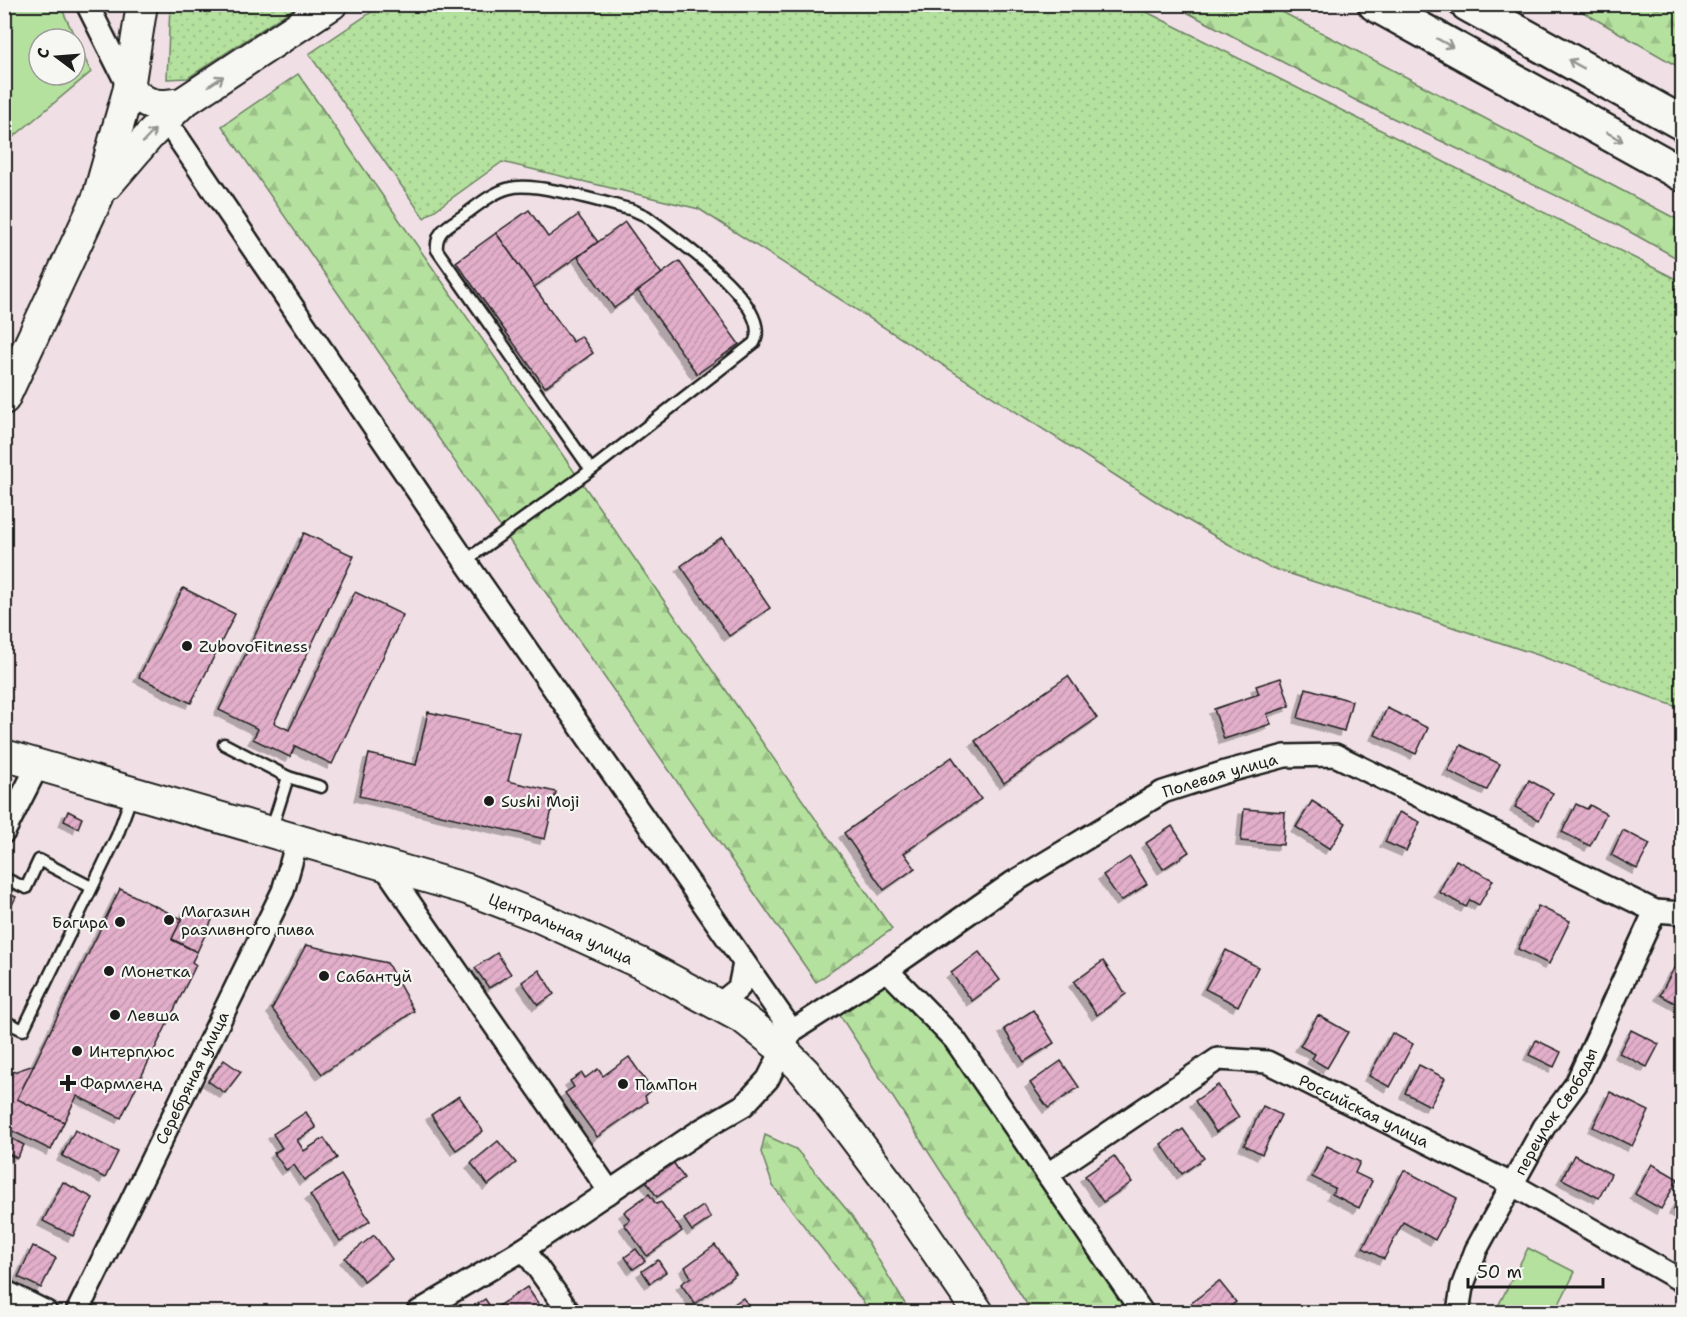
<svg xmlns="http://www.w3.org/2000/svg" width="1687" height="1317" font-family="'Shantell Sans',sans-serif">
	<style>
		.grass { fill: url(#grass-dots); stroke: #687e5e; stroke-width: 1.5 }
		.forest { fill: url(#forest-firs); stroke: #687e5e; stroke-width: 1.5 }
		.green { fill: #b5e19f; stroke: #687e5e; stroke-width: 1.5; fill-rule: evenodd }
		.building { fill: url(#building-hatch); stroke: #1c1c1c; stroke-width: 1.5; filter: url(#shadow) }
		.lines { fill: none; stroke-linecap: round; stroke-linejoin: round }
		.lane-casing { stroke: #1c1c1c; stroke-width: 15 }
		.street-casing { stroke: #1c1c1c; stroke-width: 26 }
		.secondary-casing { stroke: #1c1c1c; stroke-width: 34 }
		.highway-casing { stroke: #1c1c1c; stroke-width: 38 }
		.lane { stroke: #f6f6f2; stroke-width: 10 }
		.street { stroke: #f6f6f2; stroke-width: 21 }
		.secondary { stroke: #f6f6f2; stroke-width: 30 }
		.highway { stroke: #f6f6f2; stroke-width: 33 }
		.oneway { stroke: #949492 }
		.poi-dot { fill: #1c1c1c; stroke: #f6f6f2; stroke-width: 2 }
		.labels { text-anchor: middle; dominant-baseline: central; stroke-width: 4.5; stroke-linejoin: round; paint-order: stroke }
		.poi-label { font-size: 16px; fill: #1c1c1c; stroke: #f6f6f2; text-anchor: start }
		.street-label { font-size: 16px; fill: #1c1c1c; stroke: #f6f6f2 }
	</style>
	<defs>
		<pattern id="grass-dots" width="8" height="8" patternUnits="userSpaceOnUse" patternTransform="scale(1.5)"><rect width="8" height="8" fill="#b5e19f"/><path d="M2 2h.1M6 6h.1" fill="none" stroke="#9bc088" stroke-width="1.8" stroke-linecap="round"/></pattern>
		<pattern id="forest-firs" width="22" height="20" patternUnits="userSpaceOnUse" patternTransform="scale(1.5)"><rect width="22" height="20" fill="#b5e19f"/><path d="M5 1l3.5 6h-7zM16 11l3.5 6h-7z" fill="#9bc088"/></pattern>
		<pattern id="building-hatch" width="6" height="6" patternUnits="userSpaceOnUse" patternTransform="scale(1.5)"><rect width="6" height="6" fill="#e2aeca"/><path d="M-1 1l2-2M0 6l6-6M5 7l2-2" fill="none" stroke="#c195ad"/></pattern>
		<filter id="shadow"><feDropShadow dx="-5" dy="5" stdDeviation="0" flood-color="#0004"/></filter>
	</defs>
	<rect width="100%" height="100%" fill="#f0e0e6"/>
	<filter id="ink" filterUnits="userSpaceOnUse"><feTurbulence type="fractalNoise" baseFrequency=".0167" numOctaves="2"/><feDisplacementMap in="SourceGraphic" scale="12" xChannelSelector="R" yChannelSelector="G"/><feConvolveMatrix kernelMatrix="1 2 1 2 8 2 1 2 1" color-interpolation-filters="sRGB"/></filter>
	<g filter="url(#ink)">
		<!-- grass -->
		<g class="grass">
			<path d="M170 5V4L299 5 188 78 167 79Z"/>
			<path d="M382 5H1133L1682 282V709L1538 655 1266 566 1160 504 699 209 502 162 424 218 309 54Z"/>
		</g>
		<!-- forest -->
		<g class="forest">
			<path d="M1173 5H1269L1682 222V261L1614 223 1359 102Z"/>
			<path d="M1569 5H1682V69L1576 8Z"/>
			<path d="M298 74 892 929 816 982 222 126Z"/>
			<path d="M887 981 944 1046 1050 1189 1131 1312H1032L837 1011Z"/>
			<path d="M765 1135 796 1149 852 1216 910 1312H871L773 1186 761 1152Z"/>
		</g>
		<!-- green -->
		<g class="green">
			<path d="M5 4 60 5 91 72 5 144ZM39 39H75V75H39Z"/>
			<path d="M1528 1248 1575 1272 1555 1312H1495Z"/>
		</g>
		<!-- building -->
		<g class="building">
			<path d="M529 210 548 237 578 215 598 242 534 287 496 233Z"/>
			<path d="M625 222 662 274 614 308 578 257Z"/>
			<path d="M496 233 573 342 581 336 593 353 545 387 456 262Z"/>
			<path d="M679 261 739 344 697 374 638 291Z"/>
			<path d="M304 533 354 556 274 723 289 730 355 592 403 615 332 764 295 746 290 757 253 739 258 729 219 710Z"/>
			<path d="M722 537 770 608 729 636 681 566Z"/>
			<path d="M183 588 235 614 191 703 139 677Z"/>
			<path d="M1068 676 1097 718 1004 783 975 741Z"/>
			<path d="M1281 678 1290 706 1267 714 1271 724 1224 739 1214 709 1259 694 1256 686Z"/>
			<path d="M1306 688 1352 701 1344 731 1298 718Z"/>
			<path d="M1387 708 1428 728 1416 754 1375 735Z"/>
			<path d="M428 712 520 733 508 781 556 792 545 839 359 796 369 754 416 765Z"/>
			<path d="M1461 745 1500 764 1487 790 1448 771Z"/>
			<path d="M952 757 981 799 904 853 915 868 884 890 844 833Z"/>
			<path d="M1529 780 1553 793 1539 820 1515 807Z"/>
			<path d="M1312 801 1346 823 1330 849 1296 827Z"/>
			<path d="M1576 804 1587 809 1590 805 1606 814 1590 846 1562 832Z"/>
			<path d="M1244 809 1285 812 1283 845 1241 841Z"/>
			<path d="M68 811 82 818 78 828 64 821Z"/>
			<path d="M1399 812 1420 822 1406 851 1385 842Z"/>
			<path d="M1172 826 1189 852 1163 869 1146 843Z"/>
			<path d="M1623 830 1650 844 1637 869 1611 855Z"/>
			<path d="M1130 857 1147 884 1121 901 1103 875Z"/>
			<path d="M1456 860 1493 880 1479 905 1470 900 1466 907 1439 892Z"/>
			<path d="M120 889 182 919 172 940 197 952 192 962 196 965 121 1118 77 1096 64 1122 17 1099Z"/>
			<path d="M4 892 16 897 4 921Z"/>
			<path d="M1538 906 1570 921 1549 964 1518 949Z"/>
			<path d="M187 908 212 920 197 952 172 939Z"/>
			<path d="M306 945 387 963 414 1011 322 1074 272 1009Z"/>
			<path d="M1226 950 1258 967 1238 1006 1205 989Z"/>
			<path d="M979 952 1000 980 972 1001 951 973Z"/>
			<path d="M497 953 511 974 489 988 475 968Z"/>
			<path d="M1103 961 1126 994 1097 1015 1074 982Z"/>
			<path d="M1674 968 1682 973V1007L1660 995Z"/>
			<path d="M539 970 554 994 538 1005 522 982Z"/>
			<path d="M1033 1010 1054 1043 1024 1062 1004 1029Z"/>
			<path d="M1318 1015 1348 1032 1327 1068 1312 1059 1315 1054 1300 1046Z"/>
			<path d="M1631 1030 1659 1044 1647 1067 1619 1053Z"/>
			<path d="M1392 1033 1413 1044 1390 1087 1369 1076Z"/>
			<path d="M1536 1040 1561 1052 1554 1067 1529 1055Z"/>
			<path d="M629 1057 652 1090 645 1096 647 1102 597 1137 565 1093 574 1087 570 1081 582 1073 585 1078 598 1069 603 1076Z"/>
			<path d="M224 1060 241 1072 225 1093 208 1081Z"/>
			<path d="M1061 1061 1079 1087 1048 1108 1030 1083Z"/>
			<path d="M34 1065 17 1099 64 1122 51 1150 4 1127V1075Z"/>
			<path d="M1419 1065 1445 1078 1430 1106 1405 1093Z"/>
			<path d="M1218 1085 1239 1117 1216 1132 1195 1101Z"/>
			<path d="M1610 1092 1649 1111 1632 1146 1593 1127Z"/>
			<path d="M459 1096 483 1131 456 1150 431 1115Z"/>
			<path d="M1263 1106 1281 1115 1262 1154 1244 1145Z"/>
			<path d="M306 1112 316 1128 297 1140 304 1151 324 1138 337 1158 304 1180 294 1165 286 1170 274 1153 282 1148 273 1134Z"/>
			<path d="M1183 1129 1204 1158 1182 1174 1161 1144Z"/>
			<path d="M75 1130 118 1152 105 1178 62 1156Z"/>
			<path d="M7 1136 24 1145 17 1158 4 1152Z"/>
			<path d="M498 1141 516 1163 488 1185 471 1163Z"/>
			<path d="M1327 1146 1360 1162 1355 1173 1372 1181 1359 1208 1332 1194 1335 1188 1312 1177Z"/>
			<path d="M1574 1155 1611 1174 1599 1198 1562 1179Z"/>
			<path d="M1114 1156 1132 1182 1103 1202 1085 1176Z"/>
			<path d="M673 1162 684 1178 657 1197 646 1181Z"/>
			<path d="M1652 1164 1678 1179 1661 1209 1635 1194Z"/>
			<path d="M1404 1170 1457 1198 1435 1240 1403 1222 1384 1259 1363 1248Z"/>
			<path d="M341 1175 370 1221 340 1241 310 1195Z"/>
			<path d="M63 1182 93 1198 73 1236 43 1221Z"/>
			<path d="M1682 1193V1215L1674 1210Z"/>
			<path d="M649 1194 656 1204 661 1202 682 1231 647 1256 624 1224 630 1220 624 1212Z"/>
			<path d="M703 1206 711 1218 692 1231 684 1219Z"/>
			<path d="M374 1235 392 1259 364 1281 345 1258Z"/>
			<path d="M715 1245 736 1274 695 1304 681 1284 691 1277 685 1267Z"/>
			<path d="M33 1246 56 1258 41 1288 18 1277Z"/>
			<path d="M636 1249 645 1261 633 1269 625 1257Z"/>
			<path d="M658 1260 666 1272 650 1283 642 1271Z"/>
			<path d="M1219 1281 1236 1302 1223 1312H1187L1184 1309Z"/>
			<path d="M527 1287 544 1312H502L498 1306Z"/>
			<path d="M743 1298 754 1312H722Z"/>
			<path d="M485 1299 494 1312H480L475 1306Z"/>
		</g>
		<g class="lines">
			<defs>
				<g id="lane">
					<path d="M465 561 591 470 754 343C775 305 673 237 646 216L633 210C605 203 535 181 510 188 493 192 477 206 463 216 449 225 435 231 437 250L591 470"/>
					<path d="M224 744 288 777 271 831"/>
					<path d="M288 777 321 787"/>
					<path d="M4 878 26 888 39 860 91 887"/>
					<path d="M4 1021 23 1030 117 836 132 795"/>
				</g>
				<g id="street">
					<path d="M87 4 129 88"/>
					<path d="M176 135 465 561 792 1031 768 1079 744 1105 701 1130 524 1249 418 1312"/>
					<path d="M4 832 38 765"/>
					<path d="M382 863 610 1192"/>
					<path d="M887 970 955 1040 1142 1312"/>
					<path d="M718 1005 739 988 744 963"/>
					<path id="s1" d="M792 1031 887 970 1012 883 1163 792 1225 772 1285 756 1335 755 1655 911 1682 913"/>
					<path id="s2" d="M1048 1174 1218 1059 1267 1062 1513 1185 1682 1281"/>
					<path d="M524 1249 569 1312"/>
					<path d="M4 1291 46 1312"/>
					<path id="s3" d="M77 1312 283 891 298 838"/>
					<path id="s4" d="M1458 1312 1462 1287 1476 1250 1544 1127 1576 1084 1655 911"/>
				</g>
				<g id="secondary">
					<path d="M129 88C148 107 156 107 182 103L332 4"/>
					<path d="M107 185 149 136 182 103"/>
					<path d="M4 399 98 197 129 88 142 4"/>
					<path id="s5" d="M4 755 467 889 537 916 640 963 744 1019 782 1049 805 1072 897 1194 978 1312"/>
				</g>
				<g id="highway">
					<path d="M1375 4 1682 174"/>
					<path d="M1467 4 1682 123"/>
				</g>
			</defs>
			<!-- lane casing -->
			<use href="#lane" class="lane-casing"/>
			<!-- street casing -->
			<use href="#street" class="street-casing"/>
			<!-- secondary casing -->
			<use href="#secondary" class="secondary-casing"/>
			<!-- highway casing -->
			<use href="#highway" class="highway-casing"/>
			<!-- lane -->
			<use href="#lane" class="lane"/>
			<!-- street -->
			<use href="#street" class="street"/>
			<!-- secondary -->
			<use href="#secondary" class="secondary"/>
			<!-- highway -->
			<use href="#highway" class="highway"/>
		</g>
		<!-- one-way arrows -->
		<defs><path id="oneway-shaft" d="M-6 0H5M1.5-3L5.5 0L1.5 3" fill="none" stroke-width="1.6" stroke-linecap="round" stroke-linejoin="round" transform="scale(1.5)"/></defs>
		<g class="oneway">
			<use href="#oneway-shaft" transform="translate(1445 43) rotate(29)"/>
			<use href="#oneway-shaft" transform="translate(1576 64) rotate(-151)"/>
			<use href="#oneway-shaft" transform="translate(216 81) rotate(-33)"/>
			<use href="#oneway-shaft" transform="translate(149 136) rotate(-47)"/>
			<use href="#oneway-shaft" transform="translate(1615 137) rotate(29)"/>
		</g>
	</g>
	<!-- markers -->
	<g class="poi-dot">
		<circle cx="187" cy="646" r="6"/>
		<circle cx="489" cy="801" r="6"/>
		<circle cx="169" cy="920" r="6"/>
		<circle cx="120" cy="922" r="6"/>
		<circle cx="109" cy="971" r="6"/>
		<circle cx="324" cy="976" r="6"/>
		<circle cx="115" cy="1015" r="6"/>
		<circle cx="77" cy="1051" r="6"/>
		<path d="M65 1074h6v6h6v6h-6v6h-6v-6h-6v-6h6z"/>
		<circle cx="623" cy="1084" r="6"/>
	</g>
	<g class="labels">
		<!-- poi labels -->
		<g class="poi-label">
			<text x="199" y="646">ZubovoFitness</text>
			<text x="501" y="801">Sushi Moji</text>
			<text x="181" y="911">Магазин<tspan x="181" dy="18">разливного пива</tspan></text>
			<text x="108" y="922" text-anchor="end">Багира</text>
			<text x="121" y="971">Монетка</text>
			<text x="336" y="976">Сабантуй</text>
			<text x="127" y="1015">Левша</text>
			<text x="89" y="1051">Интерплюс</text>
			<text x="80" y="1083">Фармленд</text>
			<text x="635" y="1084">ПамПон</text>
		</g>
		<!-- street labels -->
		<g class="street-label">
			<text stroke="none"><textPath href="#s1" startOffset="501">Полевая улица</textPath></text>
			<text stroke="none"><textPath href="#s5" startOffset="584">Центральная улица</textPath></text>
			<text stroke="none"><textPath href="#s3" startOffset="261">Серебряная улица</textPath></text>
			<text stroke="none"><textPath href="#s2" startOffset="363">Российская улица</textPath></text>
			<text stroke="none"><textPath href="#s4" startOffset="225">переулок Свободы</textPath></text>
		</g>
	</g>
	<!-- margin -->
	<rect width="1687" height="1317" fill="none" stroke="#f6f6f2" stroke-width="24"/>
	<rect x="12" y="12" width="1663" height="1293" fill="none" stroke="#1c1c1c" stroke-width="2" filter="url(#ink)"/>
	<!-- north arrow -->
	<g transform="translate(57 57) rotate(286)"><circle r="28" fill="#f6f6f2" stroke="#9f9f9c" stroke-width="1.5"/>
	<path d="M0-4.5L10 22L0 15L-10 22Z" fill="#1c1c1c"/>
	<text y="-9" font-size="16" font-weight="bold" text-anchor="middle" fill="#1c1c1c">С</text>
	</g>
	<!-- scale -->
	<path d="M1468 1278v9h135v-9" fill="none" stroke="#1c1c1c" stroke-width="3"/>
	<text x="1477" y="1278" font-size="18" fill="#1c1c1c" stroke="#f6f6f2" stroke-width="4.5" paint-order="stroke">50 m</text>
</svg>
